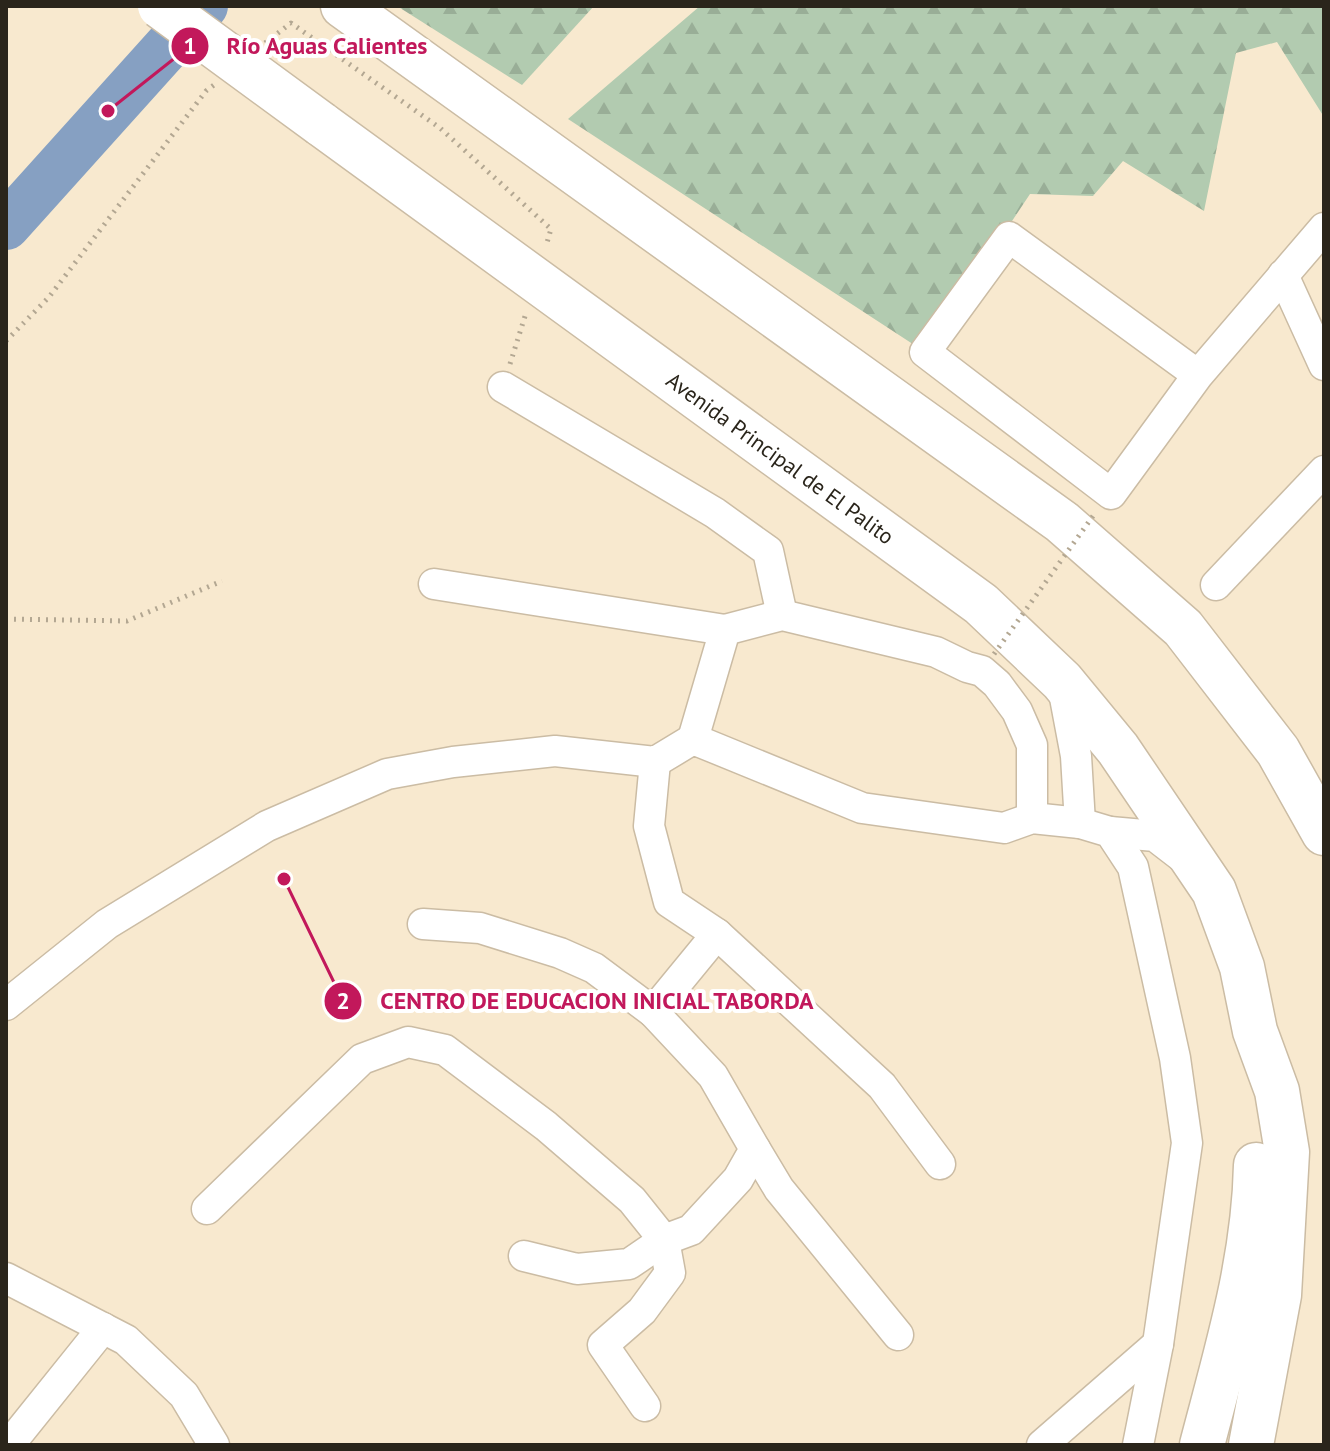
<svg xmlns="http://www.w3.org/2000/svg" width="1330" height="1451" font-family="'PT Sans',sans-serif">
	<style>
		.forest { fill: url(#forest-firs) }
		.lines { fill: none; stroke-linecap: round; stroke-linejoin: round }
		.river { stroke: #86a0c2; stroke-width: 48 }
		.street-casing { stroke: #cbbca4; stroke-width: 33 }
		.highway-casing { stroke: #cbbca4; stroke-width: 47 }
		.path { stroke: #b3a792; stroke-width: 5; stroke-dasharray: 2 6; stroke-linecap: butt }
		.street { stroke: #fff; stroke-width: 30 }
		.highway { stroke: #fff; stroke-width: 44 }
		.highway-bridge-casing { stroke: #cbbca4; stroke-width: 47; stroke-linecap: butt }
		.path-bridge { stroke: #b3a792; stroke-width: 5; stroke-dasharray: 2 6; stroke-linecap: butt }
		.highway-bridge { stroke: #fff; stroke-width: 44 }
		.labels { text-anchor: middle; dominant-baseline: central; stroke-width: 8; stroke-linejoin: round; paint-order: stroke }
		.street-label { font-size: 22px; fill: #2a251b; stroke: #fff }
		.leader { fill: none; stroke: #c2185b; stroke-width: 3 }
		.callout-dot { fill: #c2185b; stroke: #fff; stroke-width: 3 }
		.mark-label { font-size: 24px; text-anchor: middle; font-weight: bold; fill: #fff }
		.callout-label { font-size: 24px; text-anchor: middle; font-weight: bold; fill: #c2185b; stroke: #fff; stroke-width: 8; stroke-linejoin: round; paint-order: stroke }
	</style>
	<defs>
		<pattern id="forest-firs" width="22" height="20" patternUnits="userSpaceOnUse" patternTransform="scale(2)"><rect width="22" height="20" fill="#b2cbb0"/><path d="M5 1l3.5 6h-7zM16 11l3.5 6h-7z" fill="#99ae97"/></pattern>
	</defs>
	<rect width="100%" height="100%" fill="#f8e9cf"/>
	<!-- forest -->
	<g class="forest">
		<path d="M397 6H594L522 85Z"/>
		<path d="M700 6H1324V117L1277 42 1236 53 1204 211 1123 161 1093 196 1030 194 925 352 568 119Z"/>
	</g>
	<g class="lines">
		<!-- river -->
		<path class="river" d="M6 226 204 6"/>
		<defs>
			<g id="street">
				<path d="M1283 275 1324 365"/>
				<path d="M1198 375 1009 237 925 352 1111 494 1198 375 1324 228"/>
				<path d="M503 387 715 513 768 551 782 615"/>
				<path d="M434 584 725 630"/>
				<path d="M1216 585 1324 471"/>
				<path d="M1063 687 1076 756 1080 823"/>
				<path d="M693 739 725 630 782 615 936 652 967 667 982 671 997 684 1017 711 1032 745V818"/>
				<path d="M655 762 649 826 669 902 717 934 882 1086 940 1164"/>
				<path d="M1110 832 1155 836 1181 856"/>
				<path d="M423 924 480 928 560 953 594 968 653 1012"/>
				<path d="M6 1005 107 924 267 826 387 774 453 762 555 751 655 762 693 739 862 808 1004 828 1032 818 1080 823 1110 832 1133 867 1175 1058 1187 1143 1158 1344 1138 1445"/>
				<path d="M755 1149 779 1189 898 1335"/>
				<path d="M207 1209 362 1059 408 1042 445 1050 546 1126 632 1200 664 1240 670 1273 642 1311 603 1345 645 1406"/>
				<path d="M524 1256 577 1269 629 1264 664 1240 691 1230 738 1179 755 1149 713 1076 653 1012 717 934"/>
				<path d="M6 1278 126 1340 184 1395 214 1445"/>
				<path d="M9 1445 103 1328"/>
				<path d="M1042 1445 1158 1344"/>
			</g>
			<g id="highway">
				<path d="M343 6 1062 522 1183 628 1278 751 1324 833"/>
				<path id="s1" d="M321 124 981 604 1062 681 1118 749 1214 891 1242 967 1255 1031 1277 1091 1287 1152 1279 1295 1251 1445"/>
				<path d="M1202 1445C1226 1353 1254 1262 1256 1165"/>
			</g>
		</defs>
		<!-- street casing -->
		<use href="#street" class="street-casing"/>
		<!-- highway casing -->
		<use href="#highway" class="highway-casing"/>
		<!-- path -->
		<g class="path">
			<path d="M265 43 291 23 440 128 551 229 546 246"/>
			<path d="M6 341 49 297 206 91 214 85"/>
			<path d="M510 364 526 313"/>
			<path d="M6 619 127 621 222 581"/>
		</g>
		<!-- street -->
		<use href="#street" class="street"/>
		<!-- highway -->
		<use href="#highway" class="highway"/>
		<defs>
			<path id="highway-bridge" d="M160 6 321 124"/>
		</defs>
		<!-- highway-bridge casing -->
		<use href="#highway-bridge" class="highway-bridge-casing"/>
		<!-- path-bridge -->
		<path class="path-bridge" d="M994 654 1093 516"/>
		<!-- highway-bridge -->
		<use href="#highway-bridge" class="highway-bridge"/>
	</g>
	<g class="labels">
		<!-- street labels -->
		<g class="street-label">
			<text stroke="none"><textPath href="#s1" startOffset="568">Avenida Principal de El Palito</textPath></text>
		</g>
	</g>
	<!-- callouts -->
	<path class="leader" d="M108 111L190 46M284 879L343 1001"/>
	<g class="callout-dot">
		<circle cx="108" cy="111" r="8"/>
		<circle cx="284" cy="879" r="8"/>
		<circle cx="190" cy="46" r="20"/>
		<circle cx="343" cy="1001" r="20"/>
	</g>
	<g class="mark-label">
		<text x="190" y="54">1</text>
		<text x="343" y="1009">2</text>
	</g>
	<g class="callout-label">
		<text x="327" y="54">Río Aguas Calientes</text>
		<text x="597" y="1009">CENTRO DE EDUCACION INICIAL TABORDA</text>
	</g>
	<!-- border -->
	<rect width="1330" height="1451" fill="none" stroke="#2a251b" stroke-width="16"/>
</svg>
